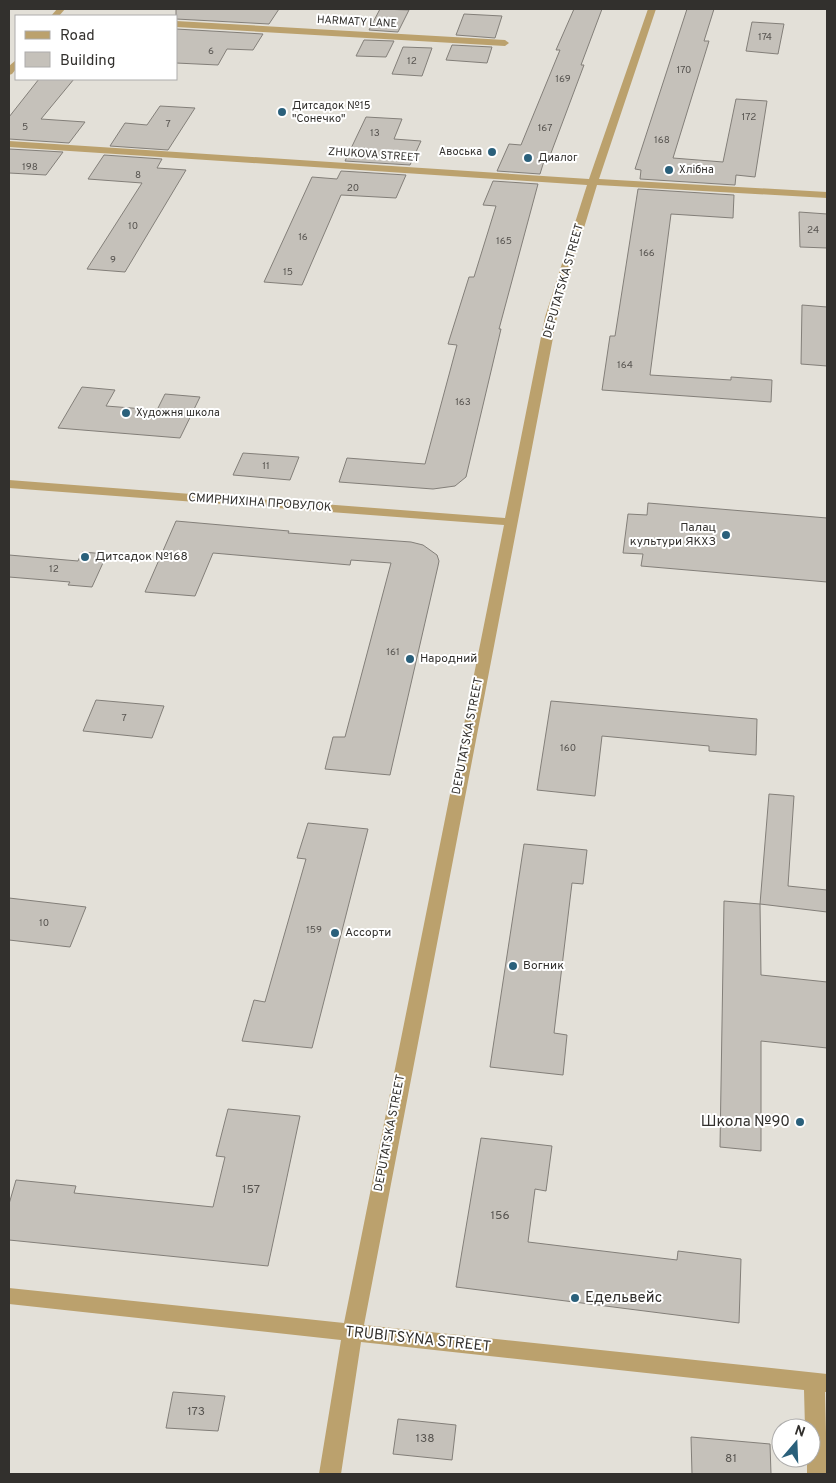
<svg xmlns="http://www.w3.org/2000/svg" width="836" height="1483" font-family="Overpass,sans-serif">
	<style>
		.building { fill: #c5c1ba; stroke: #837f79 }
		.lines { fill: none; stroke-linecap: round; stroke-linejoin: round }
		.minor { fill: #bba16d; fill-rule: evenodd }
		.poi-dot { fill: #2a607b; stroke: #fff; stroke-width: 2 }
		.labels { text-anchor: middle; dominant-baseline: central; stroke-width: 4; stroke-linejoin: round; paint-order: stroke }
		.number-label { font-size: 10px; fill: #575450 }
		.far-street-label { font-size: 11px; fill: #32302d; stroke: #fff }
		.far-poi-label { font-size: 11px; fill: #32302d; stroke: #fff; text-anchor: start }
		.street-label { font-size: 12px; fill: #32302d; stroke: #fff }
		.poi-label { font-size: 12px; fill: #32302d; stroke: #fff; text-anchor: start }
		.near-number-label { font-size: 12px; fill: #575450 }
		.near-poi-label { font-size: 15px; fill: #32302d; stroke: #fff; text-anchor: end }
		.near-street-label { font-size: 15px; fill: #32302d; stroke: #fff }
	</style>
	<rect width="100%" height="100%" fill="#e3e0d8"/>
	<!-- building -->
	<g class="building">
		<path d="M176 9H279L269 24 176 19Z"/>
		<path d="M380 9 409 10 398 32 369 30Z"/>
		<path d="M574 9H602L581 65H584L548 161H544L540 174 497 171 509 144 521 145 560 50H556Z"/>
		<path d="M687 9H714L704 41H709L673 158 723 162 736 99 767 101 755 177 736 175 735 185 640 179 641 170 635 169Z"/>
		<path d="M464 14 502 16 495 38 456 35Z"/>
		<path d="M752 22 784 24 778 54 746 51Z"/>
		<path d="M176 29 263 34 253 50 227 49 218 65 176 63Z"/>
		<path d="M364 40 394 41 386 57 356 56Z"/>
		<path d="M452 45 492 47 487 63 446 60Z"/>
		<path d="M403 47 432 48 422 76 392 74Z"/>
		<path d="M39 79H74L41 119 85 122 69 143 9 139V117Z"/>
		<path d="M160 106 195 108 168 150 110 146 125 123 147 125Z"/>
		<path d="M366 117 402 119 394 139 421 141 410 165 345 161Z"/>
		<path d="M9 149 63 152 46 175 9 173Z"/>
		<path d="M104 155 162 159 157 168 186 170 125 272 87 269 142 183 88 179Z"/>
		<path d="M341 171 406 175 396 198 341 195 302 285 264 282 312 177 337 179Z"/>
		<path d="M493 181 538 184 499 329H501L466 477 455 486 433 489 339 482 347 458 425 464 457 345 448 344 469 277H474L496 206 483 205Z"/>
		<path d="M638 189 734 195 733 218 671 214 650 375 731 380V377L772 380 771 402 602 390 610 336H615Z"/>
		<path d="M799 212 827 214V248L800 247Z"/>
		<path d="M802 305 827 307V366L801 364Z"/>
		<path d="M82 387 115 390 106 406 157 410 165 394 200 397 180 438 58 428Z"/>
		<path d="M243 453 299 457 290 480 233 475Z"/>
		<path d="M648 503 827 518V582L641 566 643 554 623 553 628 514 647 515Z"/>
		<path d="M176 521 289 531 288 533 411 542 423 545 437 555 439 561 438 566 390 775 325 769 333 737H345L391 563 351 560 350 565 213 553 195 596 145 592Z"/>
		<path d="M82 552 107 554 92 587 68 585 70 582 9 577V555L78 561Z"/>
		<path d="M96 700 164 706 152 738 83 731Z"/>
		<path d="M551 701 757 719 756 755 709 751V746L602 736 595 796 537 790Z"/>
		<path d="M769 794 794 796 788 886 827 890V912L760 904Z"/>
		<path d="M308 823 368 829 312 1048 242 1041 254 1000 265 1002 306 859 297 858Z"/>
		<path d="M524 844 587 850 583 884 572 883 554 1033 567 1035 563 1075 490 1067Z"/>
		<path d="M9 898 86 907 70 947 9 940Z"/>
		<path d="M724 901 760 904 761 975 827 982V1048L761 1041V1151L720 1147Z"/>
		<path d="M228 1109 300 1116 268 1266 9 1240V1204L16 1180 76 1186 74 1193 213 1207 225 1157 216 1156Z"/>
		<path d="M481 1138 552 1146 546 1191 535 1189 528 1242 677 1260 678 1251 741 1259 739 1323 456 1287Z"/>
		<path d="M173 1392 225 1396 218 1431 166 1428Z"/>
		<path d="M398 1419 456 1425 452 1460 393 1454Z"/>
		<path d="M691 1437 770 1444 771 1474H692Z"/>
	</g>
	<g class="lines">
		<!-- minor -->
		<g class="minor">
			<path d="M57 9H65L59 16H51Z"/>
			<path d="M648 9H656L599 179 827 192V198L597 185 557 317 364 1325 827 1374V1392H825L827 1474H807V1458H811V1428H805L804 1390 361 1342 341 1474H319L341 1340 9 1304V1288L344 1323 504 525 9 488V480L505 518 545 317 587 185 9 147V141L589 179Z"/>
			<path d="M176 21 505 40 509 43 505 46 176 27Z"/>
			<path d="M16 60V69L12 74 9 75V66Z"/>
		</g>
	</g>
	<!-- markers -->
	<g class="poi-dot">
		<circle cx="282" cy="112" r="5"/>
		<circle cx="492" cy="152" r="5"/>
		<circle cx="528" cy="158" r="5"/>
		<circle cx="669" cy="170" r="5"/>
		<circle cx="126" cy="413" r="5"/>
		<circle cx="726" cy="535" r="5"/>
		<circle cx="85" cy="557" r="5"/>
		<circle cx="410" cy="659" r="5"/>
		<circle cx="335" cy="933" r="5"/>
		<circle cx="513" cy="966" r="5"/>
		<circle cx="800" cy="1122" r="5"/>
		<circle cx="575" cy="1298" r="5"/>
	</g>
	<g class="labels">
		<!-- number labels -->
		<g class="number-label">
			<text x="765" y="37">174</text>
			<text x="211" y="51">6</text>
			<text x="412" y="61">12</text>
			<text x="684" y="70">170</text>
			<text x="563" y="79">169</text>
			<text x="749" y="117">172</text>
			<text x="168" y="124">7</text>
			<text x="25" y="127">5</text>
			<text x="545" y="128">167</text>
			<text x="375" y="133">13</text>
			<text x="662" y="140">168</text>
			<text x="30" y="167">198</text>
			<text x="138" y="175">8</text>
			<text x="353" y="188">20</text>
			<text x="133" y="226">10</text>
			<text x="813" y="230">24</text>
			<text x="303" y="237">16</text>
			<text x="504" y="241">165</text>
			<text x="647" y="253">166</text>
			<text x="113" y="260">9</text>
			<text x="288" y="272">15</text>
			<text x="625" y="365">164</text>
			<text x="463" y="402">163</text>
			<text x="266" y="466">11</text>
			<text x="54" y="569">12</text>
			<text x="393" y="652">161</text>
			<text x="124" y="718">7</text>
			<text x="568" y="748">160</text>
			<text x="44" y="923">10</text>
			<text x="314" y="930">159</text>
		</g>
		<!-- far-street labels -->
		<g class="far-street-label">
			<text transform="translate(357 22) rotate(3)">HARMATY LANE</text>
			<text transform="translate(374 155) rotate(4)">ZHUKOVA STREET</text>
		</g>
		<!-- far-poi labels -->
		<g class="far-poi-label">
			<text x="292" y="106">Дитсадок №15<tspan x="292" dy="13">"Сонечко"</tspan></text>
			<text x="482" y="152" text-anchor="end">Авоська</text>
			<text x="538" y="158">Диалог</text>
			<text x="679" y="170">Хлібна</text>
			<text x="136" y="413">Художня школа</text>
		</g>
		<!-- street labels -->
		<g class="street-label">
			<text transform="translate(564 281) rotate(-74)">DEPUTATSKA STREET</text>
			<text transform="translate(260 503) rotate(4)">СМИРНИХІНА ПРОВУЛОК</text>
			<text transform="translate(468 736) rotate(-79)">DEPUTATSKA STREET</text>
			<text transform="translate(390 1133) rotate(-79)">DEPUTATSKA STREET</text>
		</g>
		<!-- poi labels -->
		<g class="poi-label">
			<text x="716" y="528" text-anchor="end">Палац<tspan x="716" dy="14">культури ЯКХЗ</tspan></text>
			<text x="95" y="557">Дитсадок №168</text>
			<text x="420" y="659">Народний</text>
			<text x="345" y="933">Ассорти</text>
			<text x="523" y="966">Вогник</text>
		</g>
		<!-- near-number labels -->
		<g class="near-number-label">
			<text x="251" y="1190">157</text>
			<text x="500" y="1216">156</text>
			<text x="196" y="1412">173</text>
			<text x="425" y="1439">138</text>
			<text x="731" y="1459">81</text>
		</g>
		<!-- near-poi labels -->
		<g class="near-poi-label">
			<text x="790" y="1122">Школа №90</text>
			<text x="585" y="1298" text-anchor="start">Едельвейс</text>
		</g>
		<!-- near-street labels -->
		<g class="near-street-label">
			<text transform="translate(418 1340) rotate(6)">TRUBITSYNA STREET</text>
		</g>
	</g>
	<!-- border -->
	<rect width="836" height="1483" fill="none" stroke="#32302d" stroke-width="20"/>
	<!-- legend -->
	<rect x="15" y="15" width="162" height="65" fill="#ffffff" stroke="#adacab"/>
	<rect x="25" y="31" width="25" height="8" fill="#bba16d" stroke="#adacab"/>
	<text x="60" y="40" font-size="15" fill="#32302d">Road</text>
	<rect x="25" y="52" width="25" height="15" fill="#c5c1ba" stroke="#adacab"/>
	<text x="60" y="65" font-size="15" fill="#32302d">Building</text>
	<!-- north arrow -->
	<g transform="translate(796 1443) rotate(19)"><circle r="24" fill="#ffffff" stroke="#adacab"/>
	<path d="M0-4L9 19L0 12L-9 19Z" fill="#2a607b"/>
	<text y="-8" font-size="14" font-weight="bold" text-anchor="middle" fill="#32302d">N</text>
	</g>
</svg>
